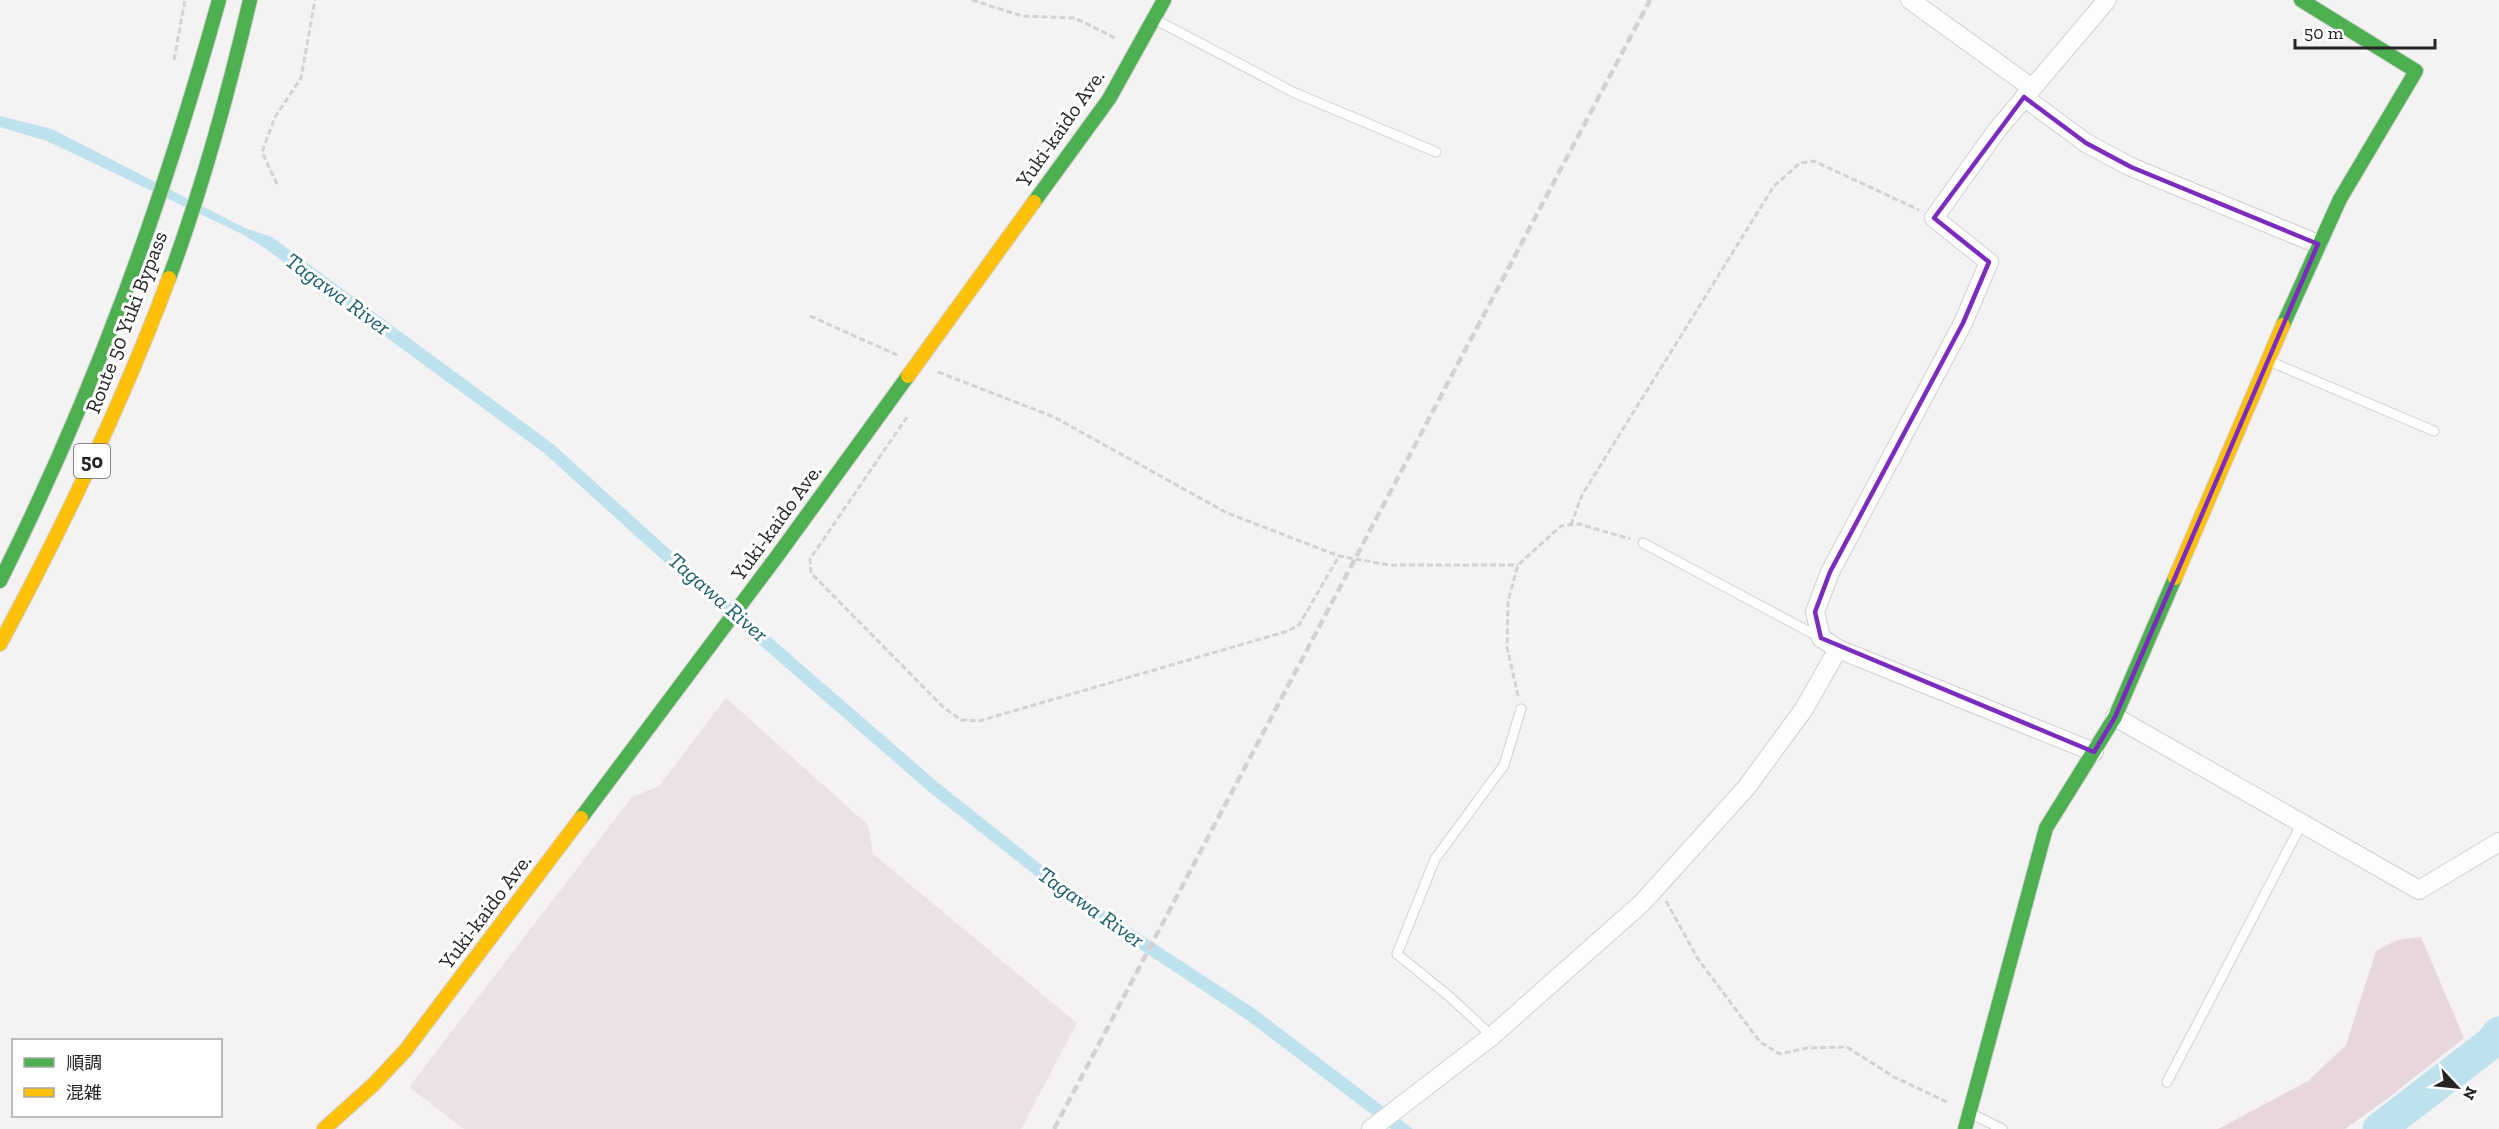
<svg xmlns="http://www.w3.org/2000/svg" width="2499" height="1129" font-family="'Zilla Slab','Noto Sans JP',serif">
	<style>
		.built { fill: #ebe2e6 }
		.green { fill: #e8d6dd }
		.water { fill: #bee2ed }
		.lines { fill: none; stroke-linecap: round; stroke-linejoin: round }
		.river { stroke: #bee2ed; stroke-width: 33 }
		.lane-casing { stroke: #d1cfd0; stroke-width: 11 }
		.street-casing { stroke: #d1cfd0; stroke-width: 20 }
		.fast-casing { stroke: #d1cfd0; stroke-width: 16 }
		.slow-casing { stroke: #d1cfd0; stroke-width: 16 }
		.path { stroke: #d2d2d2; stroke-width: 3; stroke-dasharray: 6 3; stroke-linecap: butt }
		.lane { stroke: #fefdfd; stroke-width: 9 }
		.street { stroke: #fefdfd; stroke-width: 18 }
		.fast { stroke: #4caf50; stroke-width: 14 }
		.slow { stroke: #ffc107; stroke-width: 14 }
		.rail { stroke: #d3d2d2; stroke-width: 4.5; stroke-dasharray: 9 4.5; stroke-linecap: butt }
		.marked { fill: none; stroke: #7b2cbf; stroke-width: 4.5; stroke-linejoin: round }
		.labels { text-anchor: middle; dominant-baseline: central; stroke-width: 6; stroke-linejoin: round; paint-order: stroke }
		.shield { fill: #fff; stroke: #666566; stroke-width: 1.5 }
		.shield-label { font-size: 20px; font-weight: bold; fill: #252324 }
		.street-label { font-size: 21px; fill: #252324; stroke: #fff }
		.water-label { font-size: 22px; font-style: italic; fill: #195c6c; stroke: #fff }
	</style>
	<rect width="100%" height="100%" fill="#f5f2f3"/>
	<!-- built -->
	<path class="built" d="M726 698 868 825 873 854 1077 1023 1021 1129H464L409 1087 632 797 659 786Z"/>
	<!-- green -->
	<path class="green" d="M2421 937 2464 1038 2387 1099 2345 1129H2218L2308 1081 2346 1045 2376 951 2397 940Z"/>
	<!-- water -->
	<path class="water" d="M0 116 52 129 245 228 272 237 553 444 669 549 936 781 1074 891 1255 1009 1413 1129H1391L1247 1020 1066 900 928 791 660 558 544 453 266 249 242 234 47 141 0 127Z"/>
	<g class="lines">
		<!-- river -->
		<path class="river" d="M2379 1129 2491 1043 2499 1033"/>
		<defs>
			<g id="lane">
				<path d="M1156 20 1295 93 1436 152"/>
				<path d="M2271 362 2434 431"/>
				<path d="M1643 543 1821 638"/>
				<path d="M1492 1036 1450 997 1397 954 1435 859 1504 765 1521 709"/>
				<path d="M2167 1082 2302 823"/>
				<path d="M1972 1114 2002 1129"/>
			</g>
			<g id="street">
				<path d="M1910 0 2032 88"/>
				<path d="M2024 97 2086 143 2131 167 2318 244"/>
				<path d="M2115 717 2419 890 2499 842"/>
				<path d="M2094 752 1838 649 1821 638 1815 612 1830 572 1963 323 1989 262 1934 218 1997 130 2107 0"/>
				<path d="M1371 1129 1492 1036 1642 903 1746 788 1804 709 1838 649"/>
			</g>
			<g id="fast">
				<path d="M1034 202 1109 99 1164 0"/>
				<path d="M169 278C203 187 228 94 250 0"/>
				<path d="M2283 325 2340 199 2416 71 2301 0"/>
				<path d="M0 581C95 391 162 205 219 0"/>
				<path d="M581 818 778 555 908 376"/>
				<path d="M1965 1129 2046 828 2115 717 2175 578"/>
			</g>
			<g id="slow">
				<path d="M908 376 1034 202"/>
				<path d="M2175 578 2283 325"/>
				<path d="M0 644C64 525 122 404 169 278"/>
				<path d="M324 1129 373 1085 405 1051 581 818"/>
			</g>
		</defs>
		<!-- lane casing -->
		<use href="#lane" class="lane-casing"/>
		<!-- street casing -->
		<use href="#street" class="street-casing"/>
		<!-- fast casing -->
		<use href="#fast" class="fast-casing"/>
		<!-- slow casing -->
		<use href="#slow" class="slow-casing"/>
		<!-- path -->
		<g class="path">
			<path d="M972 0 1022 16 1075 18 1117 39"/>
			<path d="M174 60 185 0"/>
			<path d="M277 184 262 152 275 117 301 78 315 0"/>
			<path d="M810 316 897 355"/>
			<path d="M938 372 1054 417 1227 513 1339 556 1389 565H1518"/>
			<path d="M907 417 810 559 811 573 943 707 961 720 979 721 1288 631 1299 625 1339 556"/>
			<path d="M1571 525 1582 495 1774 186 1800 163 1814 161 1919 210"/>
			<path d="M1518 696 1507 647 1508 601 1518 565 1561 526 1579 524 1630 539"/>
			<path d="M1666 901 1698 959 1760 1042 1780 1054 1807 1048 1847 1047 1894 1077 1949 1103"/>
		</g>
		<!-- lane -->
		<use href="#lane" class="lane"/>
		<!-- street -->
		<use href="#street" class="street"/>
		<!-- fast -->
		<use href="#fast" class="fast"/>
		<!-- slow -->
		<use href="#slow" class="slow"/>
		<!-- rail -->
		<path class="rail" d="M1054 1129 1650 0"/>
	</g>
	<!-- marked area -->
	<path class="marked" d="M2024 97 2086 143 2131 167 2318 244 2115 717 2094 752 1821 638 1815 612 1830 572 1963 323 1989 262 1934 218Z"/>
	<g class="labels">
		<!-- shield labels -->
		<rect class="shield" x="74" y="444" width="36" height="34" rx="4.5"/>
		<g class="shield-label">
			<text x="92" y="461">50</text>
		</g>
		<!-- street labels -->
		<g class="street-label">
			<text transform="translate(1060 128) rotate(-55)">Yuki-kaido Ave.</text>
			<text transform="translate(126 322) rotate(-69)">Route 50 Yuki Bypass</text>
			<text transform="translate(776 522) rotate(-54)">Yuki-kaido Ave.</text>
			<text transform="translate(485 911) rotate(-53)">Yuki-kaido Ave.</text>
		</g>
		<!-- water labels -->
		<g class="water-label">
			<text transform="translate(338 294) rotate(36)">Tagawa River</text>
			<text transform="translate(718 597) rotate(41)">Tagawa River</text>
			<text transform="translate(1091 907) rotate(35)">Tagawa River</text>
		</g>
	</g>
	<!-- legend -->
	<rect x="12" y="1039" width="210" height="78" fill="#ffffff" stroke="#a8a7a7" stroke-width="1.5"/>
	<rect x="24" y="1058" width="30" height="9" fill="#4caf50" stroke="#a8a7a7" stroke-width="1.5"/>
	<text x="66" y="1069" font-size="18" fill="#252324">順調</text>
	<rect x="24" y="1088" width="30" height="9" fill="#ffc107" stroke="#a8a7a7" stroke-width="1.5"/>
	<text x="66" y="1099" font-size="18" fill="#252324">混雑</text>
	<!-- north arrow -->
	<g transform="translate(2457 1087) rotate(116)" stroke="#ffffff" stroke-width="4.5" paint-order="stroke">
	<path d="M0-4.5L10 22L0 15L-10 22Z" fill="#252324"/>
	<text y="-9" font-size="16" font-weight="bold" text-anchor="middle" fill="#252324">N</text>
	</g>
	<!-- scale -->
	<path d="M2295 39v9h140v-9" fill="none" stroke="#252324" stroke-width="3"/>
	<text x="2304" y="39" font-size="18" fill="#252324" stroke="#ffffff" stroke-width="4.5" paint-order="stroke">50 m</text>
</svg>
